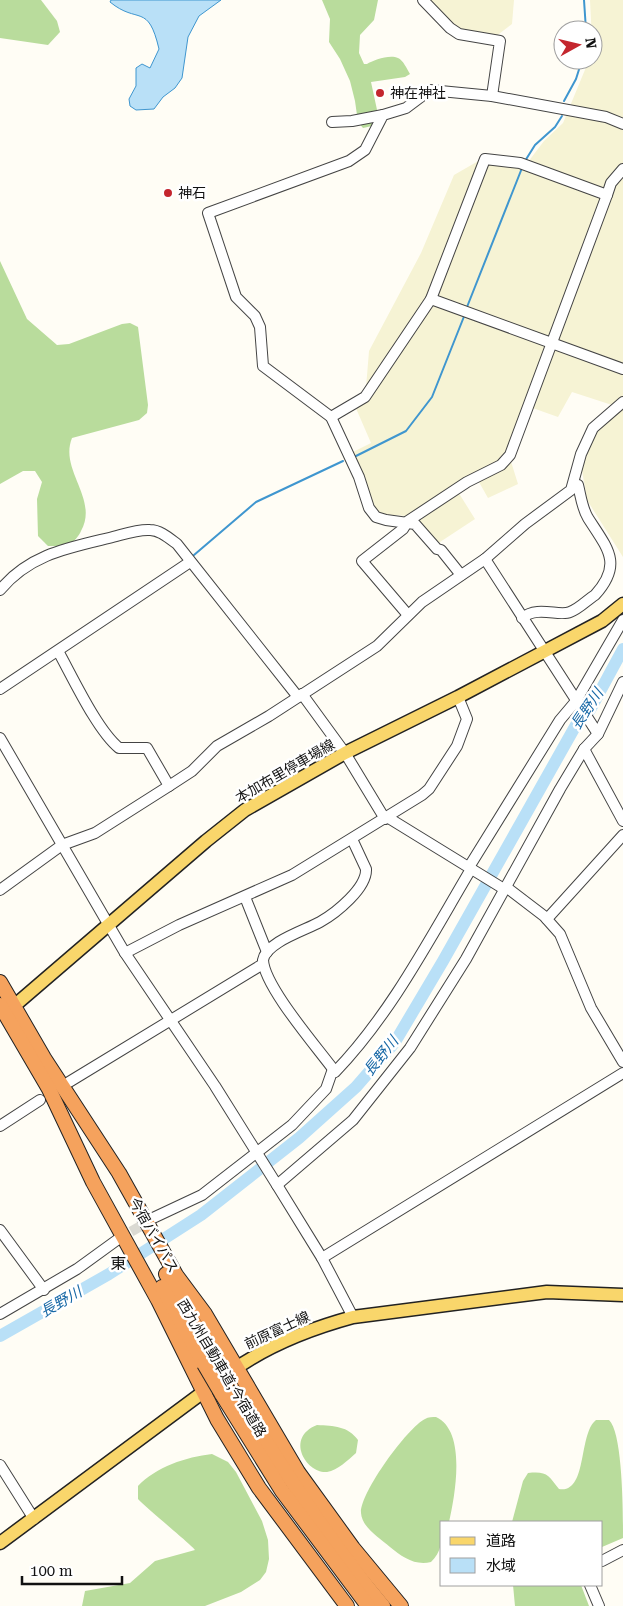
<svg xmlns="http://www.w3.org/2000/svg" width="623" height="1606" font-family="'Roboto Serif','Noto Sans JP',serif">
	<style>
		.farmland { fill: #f6f3d4 }
		.forest { fill: #b9dc9c }
		.water { fill: #b9e0f7; stroke: #3f96cf }
		.lines { fill: none; stroke-linecap: round; stroke-linejoin: round }
		.stream { stroke: #3f96cf; stroke-width: 2 }
		.river { stroke: #b9e0f7; stroke-width: 12 }
		.minor-tunnel { stroke: #dbdad3; stroke-width: 10; stroke-dasharray: 10 5; stroke-linecap: butt }
		.minor-casing { stroke: #444; stroke-width: 12 }
		.major-casing { stroke: #222; stroke-width: 15 }
		.highway-casing { stroke: #222; stroke-width: 16 }
		.minor { stroke: #fff; stroke-width: 10 }
		.major { stroke: #f9d66b; stroke-width: 12 }
		.highway { stroke: #f5a25d; stroke-width: 14 }
		.highway-bridge-casing { stroke: #222; stroke-width: 16; stroke-linecap: butt }
		.highway-bridge { stroke: #f5a25d; stroke-width: 14 }
		.poi-dot { fill: #c4262e; stroke: #fff; stroke-width: 2 }
		.labels { text-anchor: middle; dominant-baseline: central; stroke-width: 5; stroke-linejoin: round; paint-order: stroke }
		.poi-label { font-size: 14px; fill: #111; stroke: #fff; text-anchor: start }
		.street-label { font-size: 14px; fill: #111; stroke: #fff }
		.water-label { font-size: 15px; font-style: italic; fill: #1768a6; stroke: #fff }
		.quarter-label { font-size: 16px; fill: #111; stroke: #fff }
	</style>
	<rect width="100%" height="100%" fill="#fffdf5"/>
	<!-- farmland -->
	<g class="farmland">
		<path d="M425 0H514L512 24 495 37 454 30Z"/>
		<path d="M590 0H623V557L587 500 582 470 587 449 612 405 572 392 558 417 527 406 508 452 518 484 488 498 475 475 455 487 475 519 437 544 407 516 378 514 351 453 371 443 355 406 365 400 369 351 421 253 454 175 487 156 528 162 544 141 563 123 589 60H593Z"/>
	</g>
	<!-- forest -->
	<g class="forest">
		<path d="M0 0H41L57 21 60 32 48 45 0 38Z"/>
		<path d="M322 0H378L374 20 360 35 359 53 364 64H367C373 60 390 54 398 58 403 60 407 69 410 74L405 77 371 82 379 119 372 126 363 128 358 122 355 101 350 81 340 59 329 42 330 19Z"/>
		<path d="M0 261 27 319 57 345 69 344 122 324 130 323 138 327 148 405 147 413 139 420 72 438C59 470 99 499 81 531 79 536 73 543 68 545 62 546 54 546 48 546L38 536 37 499 42 482 35 471H23L0 484Z"/>
		<path d="M436 1417C467 1431 455 1496 449 1522H442C442 1537 443 1551 431 1562 415 1566 402 1557 390 1547 380 1538 362 1528 361 1513 360 1493 407 1428 425 1419 428 1417 433 1417 436 1417Z"/>
		<path d="M596 1420H609C623 1433 623 1514 623 1538L602 1547V1522H512L523 1481 528 1473C547 1471 548 1475 559 1489 588 1494 578 1434 596 1420Z"/>
		<path d="M317 1425C334 1426 348 1426 358 1440L356 1453C348 1460 338 1470 327 1472 307 1474 284 1438 317 1425Z"/>
		<path d="M212 1454 228 1462 236 1472 262 1521 268 1540 269 1559 266 1572 260 1580 241 1592 205 1606H82L85 1591 130 1583 155 1561 195 1550C193 1546 146 1508 138 1499V1486C156 1467 186 1457 212 1454Z"/>
		<path d="M513 1585H581L589 1606H515Z"/>
	</g>
	<!-- water -->
	<path class="water" d="M111 0H221L199 16 188 37 182 78 175 88 163 97 154 109 136 110 130 106 129 99 136 86V68L142 64 150 68 159 49C148 2 138 25 110 2Z"/>
	<g class="lines">
		<!-- stream -->
		<g class="stream">
			<path d="M584 0 586 30"/>
			<path d="M564 101 576 79 582 60"/>
			<path d="M525 161 535 145 555 127 562 116"/>
			<path d="M467 307 522 168"/>
			<path d="M354 457 406 431 432 397 465 314"/>
			<path d="M194 555 256 502 343 461"/>
		</g>
		<!-- river -->
		<path class="river" d="M0 1336 109 1274 201 1215 299 1138 356 1087 395 1042 443 961 576 725 590 710 623 649"/>
		<!-- minor-tunnel -->
		<path class="minor-tunnel" d="M118 1239 153 1219"/>
		<defs>
			<g id="minor">
				<path d="M423 0 450 28 459 34 500 41 492 96"/>
				<path d="M332 122 352 121 383 115"/>
				<path d="M431 299 623 369"/>
				<path d="M331 417 365 397 431 299 485 159 520 163 607 195"/>
				<path d="M485 559 598 734"/>
				<path d="M461 575 441 550 437 549 415 524 386 520 376 517 369 508 359 477 331 417 263 366 260 327 255 316 236 297 208 213 349 161 365 150 383 115 406 108 430 90 492 96 606 117 623 124"/>
				<path d="M0 590C29 555 67 548 109 538 122 535 137 529 150 530 160 530 169 538 177 544L298 697"/>
				<path d="M408 615 362 561 403 529 408 521 467 482 501 465 510 455 607 195 611 183 623 169"/>
				<path d="M522 618C538 605 559 617 570 612 579 609 587 600 595 595 623 564 608 549 588 518 582 508 581 497 578 485H574"/>
				<path d="M58 651C73 678 97 730 119 748H147L169 786"/>
				<path d="M0 689 190 562"/>
				<path d="M302 694 345 753 385 819"/>
				<path d="M0 738 125 953 215 1086 277 1185 322 1258 353 1317"/>
				<path d="M584 749 623 821"/>
				<path d="M387 817 504 889"/>
				<path d="M469 867 560 720 576 701 623 620"/>
				<path d="M506 887 544 916 560 934 591 1008 623 1062"/>
				<path d="M0 890 62 845 95 833 169 786 192 771 217 746 269 716 377 646 422 602 485 559 525 524 571 490 581 454 593 428 623 402"/>
				<path d="M245 897 267 952"/>
				<path d="M547 919 623 835"/>
				<path d="M125 953 179 925 292 875 422 795 429 789 457 746 467 719 458 697"/>
				<path d="M333 1069C316 1046 264 986 263 960 266 942 306 930 320 922 336 913 367 888 366 869L352 839"/>
				<path d="M333 1069 335 1072C391 1014 430 938 471 869"/>
				<path d="M69 1082 263 964"/>
				<path d="M0 1126 40 1100"/>
				<path d="M277 1185 353 1120 410 1048 466 959 560 789 584 749 598 734 623 682"/>
				<path d="M153 1218 202 1195 292 1125 326 1089 333 1069"/>
				<path d="M0 1230 44 1290"/>
				<path d="M322 1258 623 1073"/>
				<path d="M0 1314 77 1269 117 1240"/>
				<path d="M0 1465 34 1519"/>
				<path d="M602 1561 623 1550"/>
				<path d="M590 1585 599 1606"/>
			</g>
			<g id="major">
				<path d="M7 1012 206 841 245 810 345 753 458 697 602 621 623 604"/>
				<path d="M228 1374C265 1346 309 1329 353 1317L547 1292 623 1295"/>
				<path d="M0 1543 210 1387"/>
			</g>
			<g id="highway">
				<path d="M0 982 44 1058 119 1173 176 1275 205 1314 298 1472 353 1548 401 1606"/>
				<path d="M0 1005 49 1089 93 1182 158 1300 217 1419 259 1488 347 1606"/>
				<path d="M166 1274 214 1358"/>
				<path d="M162 1287 204 1364"/>
				<path d="M231 1387C279 1462 326 1538 383 1606"/>
				<path d="M221 1393 282 1491 368 1606"/>
			</g>
		</defs>
		<!-- minor casing -->
		<use href="#minor" class="minor-casing"/>
		<!-- major casing -->
		<use href="#major" class="major-casing"/>
		<!-- highway casing -->
		<use href="#highway" class="highway-casing"/>
		<!-- minor -->
		<use href="#minor" class="minor"/>
		<!-- major -->
		<use href="#major" class="major"/>
		<!-- highway -->
		<use href="#highway" class="highway"/>
		<defs>
			<g id="highway-bridge">
				<path d="M214 1358 231 1387"/>
				<path d="M204 1364 221 1393"/>
			</g>
		</defs>
		<!-- highway-bridge casing -->
		<use href="#highway-bridge" class="highway-bridge-casing"/>
		<!-- highway-bridge -->
		<use href="#highway-bridge" class="highway-bridge"/>
	</g>
	<!-- markers -->
	<g class="poi-dot">
		<circle cx="380" cy="93" r="5"/>
		<circle cx="168" cy="193" r="5"/>
	</g>
	<g class="labels">
		<!-- poi labels -->
		<g class="poi-label">
			<text x="390" y="93">神在神社</text>
			<text x="178" y="193">神石</text>
		</g>
		<!-- street labels -->
		<g class="street-label">
			<text transform="translate(285 771) rotate(-30)">本加布里停車場線</text>
			<text transform="translate(154 1235) rotate(60)">今宿バイパス</text>
			<text transform="translate(277 1330) rotate(-25)">前原富士線</text>
			<text transform="translate(222 1368) rotate(59)">西九州自動車道;今宿道路</text>
		</g>
		<!-- water labels -->
		<g class="water-label">
			<text transform="translate(587 709) rotate(-56)">長野川</text>
			<text transform="translate(381 1056) rotate(-51)">長野川</text>
			<text transform="translate(61 1302) rotate(-30)">長野川</text>
		</g>
		<!-- quarter labels -->
		<g class="quarter-label">
			<text x="118" y="1263">東</text>
		</g>
	</g>
	<!-- legend -->
	<rect x="440" y="1521" width="162" height="65" fill="#ffffff" stroke="#a0a0a0"/>
	<rect x="450" y="1537" width="25" height="8" fill="#f9d66b" stroke="#a0a0a0"/>
	<text x="486" y="1546" font-size="15" fill="#111111">道路</text>
	<rect x="450" y="1558" width="25" height="15" fill="#b9e0f7" stroke="#a0a0a0"/>
	<text x="486" y="1571" font-size="15" fill="#111111">水域</text>
	<!-- north arrow -->
	<g transform="translate(578 45) rotate(82)"><circle r="24" fill="#ffffff" stroke="#a0a0a0"/>
	<path d="M0-4L9 19L0 12L-9 19Z" fill="#c4262e"/>
	<text y="-8" font-size="14" font-weight="bold" text-anchor="middle" fill="#111111">N</text>
	</g>
	<!-- scale -->
	<path d="M22 1576v8h100v-8" fill="none" stroke="#111111" stroke-width="2.5"/>
	<text x="30" y="1576" font-size="15" fill="#111111" stroke="#ffffff" stroke-width="4" paint-order="stroke">100 m</text>
</svg>
